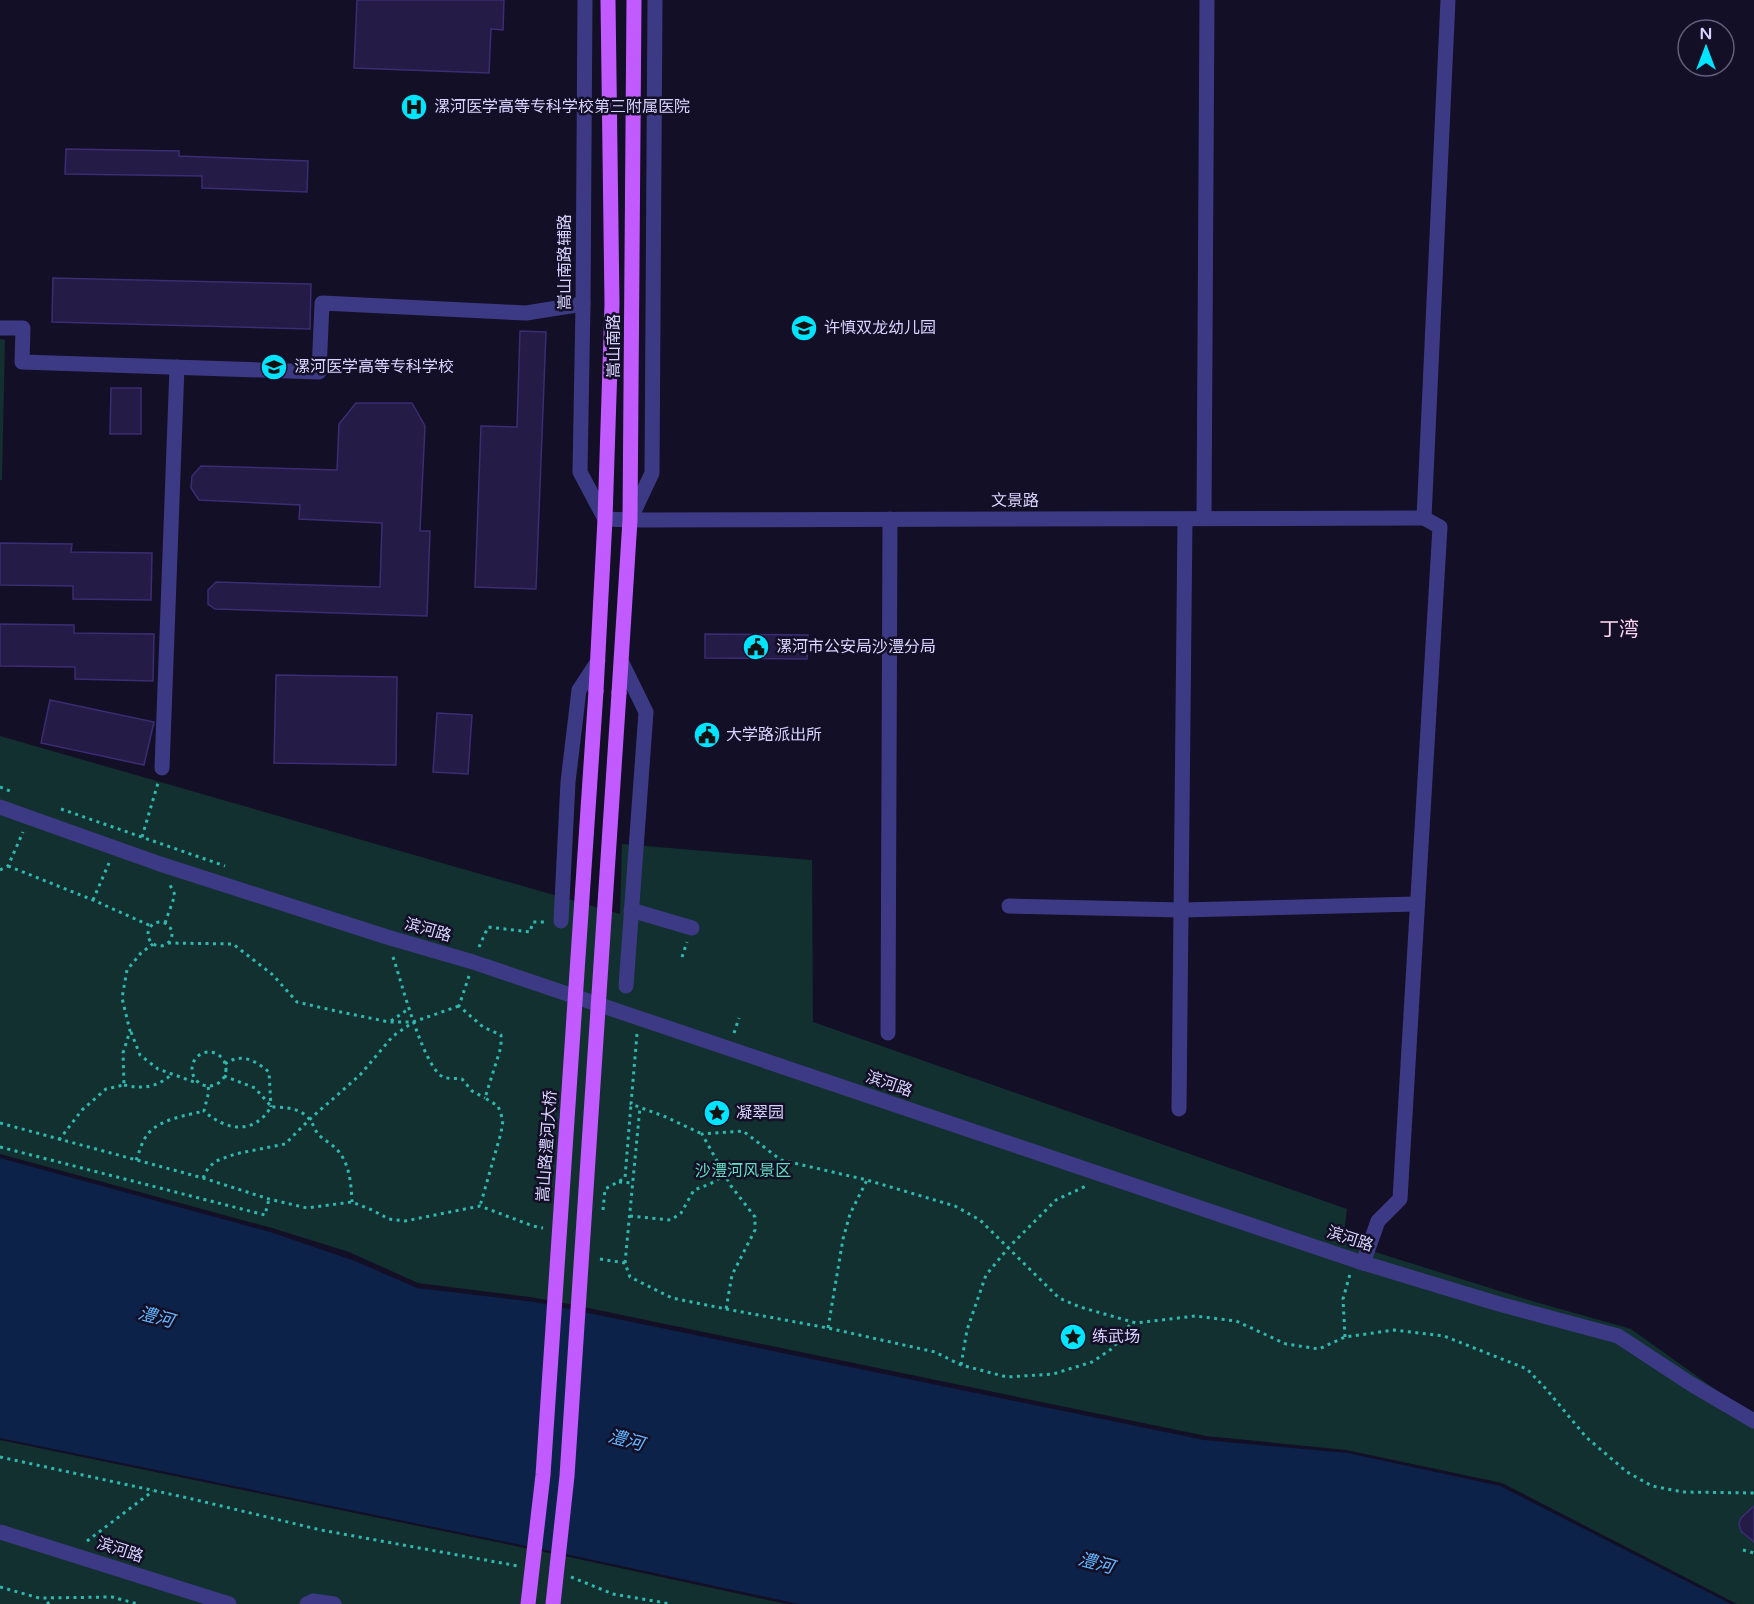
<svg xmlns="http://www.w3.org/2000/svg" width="1754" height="1604" font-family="'Varela Round','Noto Sans SC',sans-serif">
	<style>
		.green { fill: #12302f }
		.water { fill: #0c2248 }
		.building { fill: #241b47; stroke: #3b2d73; stroke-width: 1.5 }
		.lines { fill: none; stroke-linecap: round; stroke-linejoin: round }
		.path { stroke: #2fb8b0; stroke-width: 3; stroke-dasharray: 3 4.5; stroke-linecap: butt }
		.minor { stroke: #3d3a85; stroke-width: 15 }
		.major { stroke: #c25bff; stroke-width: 15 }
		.major-bridge { stroke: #c25bff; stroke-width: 15 }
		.labels { text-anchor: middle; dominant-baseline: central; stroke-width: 5; stroke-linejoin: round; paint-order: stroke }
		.poi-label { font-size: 16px; fill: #d9d4ff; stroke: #130f26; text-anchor: start }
		.street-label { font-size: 16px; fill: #d9d4ff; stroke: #130f26 }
		.park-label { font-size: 16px; fill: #5fe0c0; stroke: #130f26 }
		.water-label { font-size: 18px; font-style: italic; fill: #62b6ff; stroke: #130f26 }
		.quarter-label { font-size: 20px; fill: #ffd6f0; stroke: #130f26 }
	</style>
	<rect width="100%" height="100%" fill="#130f26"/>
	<!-- green -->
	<g class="green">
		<path d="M0 339 5 340 2 480H0Z"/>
		<path d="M0 736 620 914 622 844 812 860 813 1022 1347 1209 1343 1242 1532 1301 1631 1329 1754 1417V1604H1737L1502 1483 1346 1450 1206 1436 569 1304 530 1297 418 1283 349 1252 272 1228 0 1154Z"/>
		<path d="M0 1440 569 1557 786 1604H0Z"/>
	</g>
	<!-- water -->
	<path class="water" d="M0 1158 270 1232 355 1261 417 1288 535 1302 1204 1440 1348 1453 1500 1486 1731 1604H799L570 1555 0 1438Z"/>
	<!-- building -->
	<g class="building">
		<path d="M357 0H504L503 30 491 29 489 73 354 68Z"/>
		<path d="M66 149 179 151V156L308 161 307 192 202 188V176L65 174Z"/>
		<path d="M53 278 311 284 310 329 52 322Z"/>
		<path d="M520 331 546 332 536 589 475 587 481 426 517 427Z"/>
		<path d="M111 388H141V434H110Z"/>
		<path d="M356 403H412L425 426 420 531H430L427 616 215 609 208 604V590L216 582 380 587 382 523 299 519 300 505 199 500 191 488 192 476 201 466 337 470 339 424Z"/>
		<path d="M0 543 72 544 71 552 152 553 151 600 73 599V586L0 585Z"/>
		<path d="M0 624 74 625V633L154 634 153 681 75 679V667L0 666Z"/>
		<path d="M705 634 808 635 807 659 705 658Z"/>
		<path d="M276 675 397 677 396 765 274 763Z"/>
		<path d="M50 700 154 722 144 765 41 743Z"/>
		<path d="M437 713 472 715 468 774 433 772Z"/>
		<path d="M1754 1506V1542L1741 1531 1739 1524 1741 1518Z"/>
	</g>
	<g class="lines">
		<!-- path -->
		<g class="path">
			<path d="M0 787 10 791"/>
			<path d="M61 809 225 866"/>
			<path d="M142 837 158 783"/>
			<path d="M8 866 93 900 151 926"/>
			<path d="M0 870 8 866 23 832"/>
			<path d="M93 900 109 863"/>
			<circle cx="160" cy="934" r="12"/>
			<path d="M165 923 175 895 169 883"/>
			<path d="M168 943 233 944 273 975 297 1002 336 1011 389 1022H413L459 1006"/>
			<path d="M479 947 488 927 530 932 533 922H545"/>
			<path d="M393 957C401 980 423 1067 443 1077 448 1079 457 1078 462 1079L472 1091 485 1098"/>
			<path d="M682 957 687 942"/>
			<path d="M469 976 459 1006 483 1027 501 1035V1047L485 1098 498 1106 503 1120 501 1133 480 1206"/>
			<path d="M391 1021 410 1008"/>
			<path d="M131 1032 140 1055 158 1069 197 1083"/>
			<path d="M734 1033 739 1018"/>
			<path d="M637 1034 631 1104 666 1117 702 1134"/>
			<circle cx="209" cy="1069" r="17"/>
			<path d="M225 1064C241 1052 256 1061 269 1072L271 1107"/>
			<path d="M224 1076 255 1088 270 1105"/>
			<path d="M124 1085C142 1089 156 1088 171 1075"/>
			<path d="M208 1087 209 1091 204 1111C226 1131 254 1135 271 1107 285 1107 301 1108 310 1120 313 1124 315 1129 317 1133 323 1140 333 1144 339 1152 350 1166 351 1184 352 1202"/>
			<path d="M0 1123 203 1178 269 1199 307 1208 352 1202 372 1210 389 1219 405 1221 480 1206 533 1226 543 1228"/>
			<path d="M59 1140 82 1110 106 1089 124 1085 123 1053 130 1031 122 998 127 970 141 953 153 944"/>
			<path d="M0 1147 265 1215 269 1199"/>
			<path d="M136 1160C139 1153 141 1145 145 1138 156 1119 185 1116 204 1111"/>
			<path d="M203 1178 208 1168 216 1161 235 1154 285 1144 310 1119 360 1075 393 1036 412 1023"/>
			<path d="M619 1182 633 1183"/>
			<path d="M603 1210 605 1189 625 1178 631 1104"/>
			<path d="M630 1216 671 1220 681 1213 694 1190 710 1184 725 1175"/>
			<path d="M600 1259 625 1263 630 1277 672 1298 726 1309 732 1275 755 1230V1217L731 1186 702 1134 743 1131 781 1160 867 1180 955 1206 980 1220 1059 1298 1080 1307 1136 1323 1195 1316 1236 1321 1286 1344 1319 1349 1345 1337 1394 1330 1444 1336 1527 1369 1547 1390 1586 1437 1627 1472 1652 1486 1683 1492 1754 1493"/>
			<path d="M625 1263 640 1107"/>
			<path d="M726 1309 828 1328 935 1352 961 1365 1007 1377 1053 1374 1092 1362 1113 1348 1131 1323"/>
			<path d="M828 1328 843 1239 850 1214 867 1180"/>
			<path d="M1345 1337 1343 1299 1350 1274"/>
			<path d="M961 1365 967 1330 986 1275 1009 1247 1056 1200 1086 1186"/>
			<path d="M0 1457 188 1498 321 1530 518 1566"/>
			<path d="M87 1541 153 1491"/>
			<path d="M1743 1550 1754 1553"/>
			<path d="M571 1577 613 1594 671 1604"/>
			<path d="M0 1587 39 1598 112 1597 138 1604"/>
			<path d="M47 1604 53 1599"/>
		</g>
		<!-- minor -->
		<g class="minor">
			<path d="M585 0 583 304 580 472 605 519 630 520 1424 518"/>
			<path d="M0 328H23L22 362 319 372 322 303 526 313 583 304"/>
			<path d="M1204 518 1207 0"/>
			<path d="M1424 518 1448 0"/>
			<path d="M630 520 652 473 655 0"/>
			<path d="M622 663 646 712 626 986"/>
			<path d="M162 768 177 367"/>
			<path d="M0 807 160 864 387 937 473 962 1357 1261 1499 1304 1618 1336 1691 1384 1754 1421"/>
			<path d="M1009 906 1182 910 1416 904"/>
			<path d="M631 910 692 928"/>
			<path d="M561 921 568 782 579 690 598 661"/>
			<path d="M888 1033 890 519"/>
			<path d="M1179 1109 1185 519"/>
			<path d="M1363 1263 1378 1221 1400 1199 1440 527 1424 518"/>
			<path d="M0 1532 229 1604"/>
			<path d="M307 1604 313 1601 334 1604"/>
		</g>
		<!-- major -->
		<g class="major">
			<path d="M596 691 605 519 612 304 608 0"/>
			<path d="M619 693 630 520 634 0"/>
		</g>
		<!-- major-bridge -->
		<g class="major-bridge">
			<path d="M528 1604 543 1475 596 691"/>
			<path d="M553 1604 567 1476 619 693"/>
		</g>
	</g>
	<!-- icons -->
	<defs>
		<symbol id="hospital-disc" viewBox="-11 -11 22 22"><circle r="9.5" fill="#00e5ff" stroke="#130f26"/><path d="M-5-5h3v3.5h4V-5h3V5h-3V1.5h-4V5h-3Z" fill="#111"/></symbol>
		<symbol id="school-disc" viewBox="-11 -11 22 22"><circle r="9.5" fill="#00e5ff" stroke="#130f26"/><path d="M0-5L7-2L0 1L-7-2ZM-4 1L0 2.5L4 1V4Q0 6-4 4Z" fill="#111"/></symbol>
		<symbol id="university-disc" viewBox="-11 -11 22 22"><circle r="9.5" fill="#00e5ff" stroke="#130f26"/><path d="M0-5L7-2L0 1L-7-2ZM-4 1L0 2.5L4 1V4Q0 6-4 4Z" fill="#111"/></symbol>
		<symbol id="civic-disc" viewBox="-11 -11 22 22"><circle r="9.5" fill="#00e5ff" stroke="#130f26"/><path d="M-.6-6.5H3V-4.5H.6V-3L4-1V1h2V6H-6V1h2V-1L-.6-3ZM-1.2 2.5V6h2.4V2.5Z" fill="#111"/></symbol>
		<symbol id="sight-disc" viewBox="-11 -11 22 22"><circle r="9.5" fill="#00e5ff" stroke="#130f26"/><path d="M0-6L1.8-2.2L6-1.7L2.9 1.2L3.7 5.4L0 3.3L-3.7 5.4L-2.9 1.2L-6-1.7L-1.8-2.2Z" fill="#111"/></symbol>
	</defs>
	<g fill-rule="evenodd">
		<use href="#hospital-disc" x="399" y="92" width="30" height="30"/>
		<use href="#school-disc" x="789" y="313" width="30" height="30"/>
		<use href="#university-disc" x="259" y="352" width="30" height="30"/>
		<use href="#civic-disc" x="741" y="632" width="30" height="30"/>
		<use href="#civic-disc" x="692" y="720" width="30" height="30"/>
		<use href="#sight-disc" x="702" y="1098" width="30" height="30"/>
		<use href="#sight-disc" x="1058" y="1322" width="30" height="30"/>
	</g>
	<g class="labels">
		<!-- poi labels -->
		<g class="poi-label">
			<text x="434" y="107">漯河医学高等专科学校第三附属医院</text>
			<text x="824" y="328">许慎双龙幼儿园</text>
			<text x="294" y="367">漯河医学高等专科学校</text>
			<text x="776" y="647">漯河市公安局沙澧分局</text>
			<text x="726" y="735">大学路派出所</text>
			<text x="736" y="1113">凝翠园</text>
			<text x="1092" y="1337">练武场</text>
		</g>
		<!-- street labels -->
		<g class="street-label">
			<text transform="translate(565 262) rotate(-90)">嵩山南路辅路</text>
			<text transform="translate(614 346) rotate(-90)">嵩山南路</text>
			<text x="1015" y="501">文景路</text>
			<text transform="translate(428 930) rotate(16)">滨河路</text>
			<text transform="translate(889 1084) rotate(19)">滨河路</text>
			<text transform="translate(547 1146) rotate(-86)">嵩山路澧河大桥</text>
			<text transform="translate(1350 1239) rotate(18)">滨河路</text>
			<text transform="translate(120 1550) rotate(18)">滨河路</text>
		</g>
		<!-- park labels -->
		<g class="park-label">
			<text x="743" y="1171">沙澧河风景区</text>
		</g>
		<!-- water labels -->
		<g class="water-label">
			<text transform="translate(156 1317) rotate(15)">澧河</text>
			<text transform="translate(626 1440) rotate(15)">澧河</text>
			<text transform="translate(1096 1563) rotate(15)">澧河</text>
		</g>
		<!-- quarter labels -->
		<g class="quarter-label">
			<text x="1619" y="630">丁湾</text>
		</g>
	</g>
	<!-- north arrow -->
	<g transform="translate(1706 48)"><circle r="28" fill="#130f26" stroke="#625e7d" stroke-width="1.5"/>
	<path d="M0-4.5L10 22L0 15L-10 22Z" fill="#00e5ff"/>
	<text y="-9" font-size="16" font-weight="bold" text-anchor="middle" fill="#d9d4ff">N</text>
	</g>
</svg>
